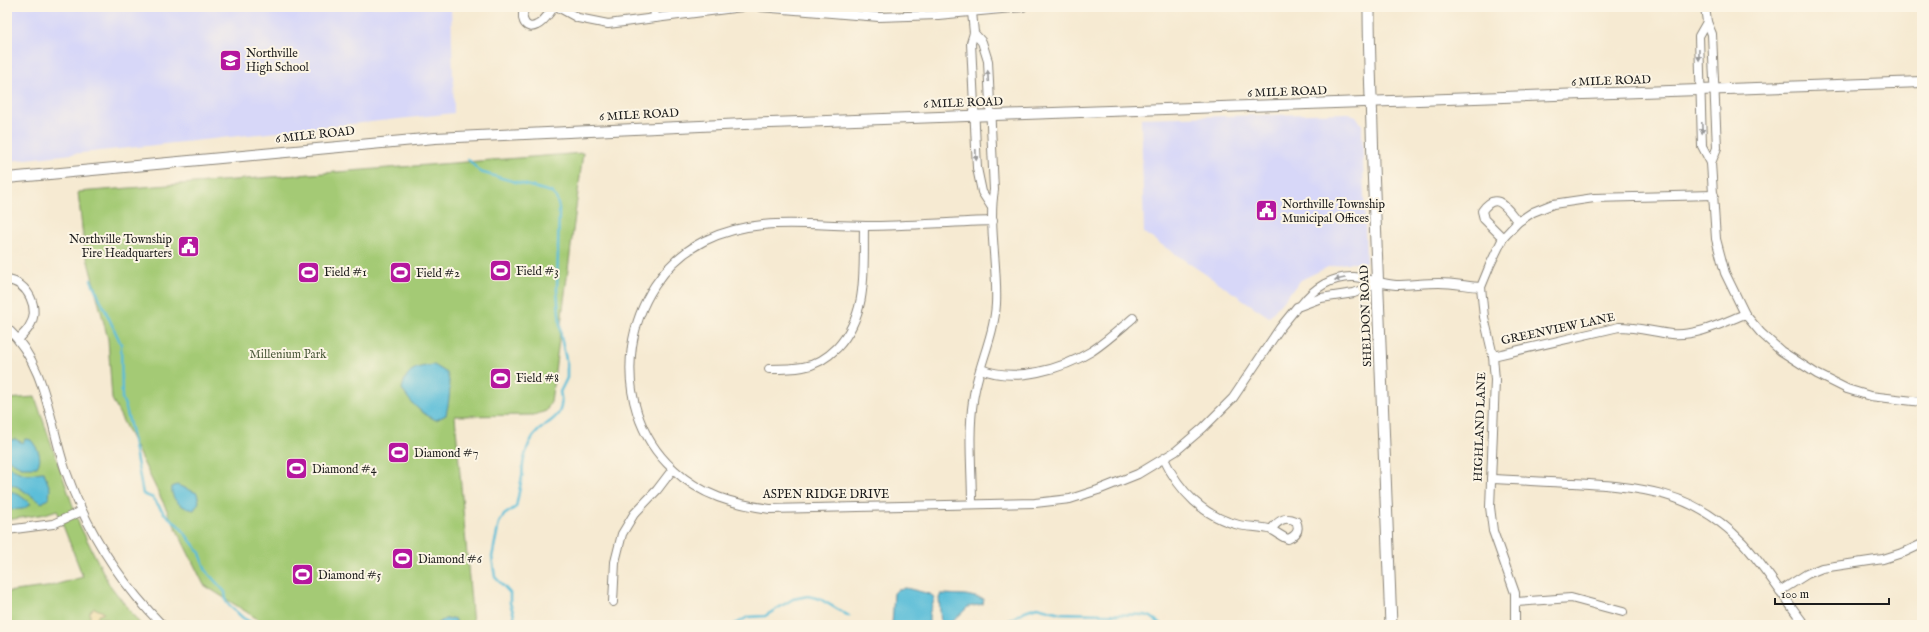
<svg xmlns="http://www.w3.org/2000/svg" width="1929" height="632" font-family="'IM FELL English',serif">
	<style>
		.built { fill: #d7d7f8 }
		.green { fill: #a4ca75; stroke: #607348 }
		.sand { fill: #eeda9e; stroke: #857b5d }
		.water { fill: #5abdd8; stroke: #3b6c7a }
		.lines { fill: none; stroke-linecap: round; stroke-linejoin: round }
		.stream { stroke: #5abdd8; stroke-width: 2.5 }
		.minor-casing { stroke: #898377; stroke-width: 10 }
		.tertiary-casing { stroke: #898377; stroke-width: 12 }
		.secondary-casing { stroke: #898377; stroke-width: 13 }
		.minor { stroke: #fff; stroke-width: 8 }
		.tertiary { stroke: #fff; stroke-width: 10 }
		.secondary { stroke: #fff; stroke-width: 11 }
		.oneway { fill: #999 }
		.labels { text-anchor: middle; dominant-baseline: central; stroke-width: 4; stroke-linejoin: round; paint-order: stroke }
		.poi-label { font-size: 12px; fill: #1c1c1c; stroke: #fcf5e5; text-anchor: start }
		.street-label { font-size: 12px; fill: #1c1c1c; stroke: #fcf5e5 }
		.park-label { font-size: 12px; fill: #4c593b; stroke: #fcf5e5 }
	</style>
	<rect width="100%" height="100%" fill="#fcf5e5"/>
	<filter id="ink" filterUnits="userSpaceOnUse"><feTurbulence type="fractalNoise" baseFrequency=".025" numOctaves="2"/><feDisplacementMap in="SourceGraphic" scale="8" xChannelSelector="R" yChannelSelector="G"/><feConvolveMatrix kernelMatrix="1 2 1 2 8 2 1 2 1" color-interpolation-filters="sRGB"/></filter>
	<filter id="wash" filterUnits="userSpaceOnUse"><feTurbulence type="fractalNoise" baseFrequency=".012" numOctaves="4" result="noise"/><feDisplacementMap in="SourceGraphic" scale="16" xChannelSelector="R" yChannelSelector="G"/><feGaussianBlur stdDeviation="0.9" result="paint"/><feColorMatrix in="noise" values="0 0 0 0 0 0 0 0 0 0 0 0 0 0 0 0 0 1.4 0 .05"/><feComposite in="paint" operator="in"/></filter>
	<g filter="url(#wash)">
		<rect width="100%" height="100%" fill="#f6ead2"/>
		<!-- built -->
		<g class="built">
			<path d="M7 7H451L454 113 7 161Z"/>
			<path d="M1348 113 1356 116 1362 125 1366 263H1346L1328 267 1301 280 1269 317 1144 233 1141 118Z"/>
		</g>
		<!-- green -->
		<g class="green">
			<path d="M583 153 551 402 546 411 534 415 455 416 473 625H267L204 585 112 399 108 339 84 246 78 192Z"/>
			<path d="M35 397 80 526 109 584 141 625H7V592L47 587 83 577 57 510 45 514 7 520V399Z"/>
		</g>
		<!-- sand -->
		<path class="sand" d="M94 608 103 612V614L99 615 96 619 106 618 109 621 108 625H93L90 623V612Z"/>
		<!-- water -->
		<g class="water">
			<path d="M434 365 447 373C452 387 449 401 446 415L436 420C422 414 410 403 402 389 406 369 415 367 434 365Z"/>
			<path d="M15 439 23 443 25 439 31 440C38 449 43 457 37 467H21L7 459V441Z"/>
			<path d="M7 466C14 470 23 475 31 474 36 473 39 472 44 472L50 489 49 498 42 503 18 487 7 483Z"/>
			<path d="M177 485 197 493 199 502 194 510C182 508 170 500 172 487Z"/>
			<path d="M7 490 19 495 31 504 23 509 7 510Z"/>
			<path d="M906 588 930 594 935 598 929 614V625H892L894 593 898 589Z"/>
			<path d="M941 594 966 595 984 599 983 604 968 607 949 625H941L939 598Z"/>
			<path d="M453 618 456 620 457 625H434L445 619Z"/>
		</g>
		<g class="lines">
			<!-- stream -->
			<g class="stream">
				<path d="M468 159 480 172 551 192 556 197 559 208 557 290 561 337 567 364V378L560 392C568 423 541 419 530 442 528 445 523 461 523 465 522 469 523 473 522 477 520 487 518 497 516 507L504 515 499 523 492 557 495 577 510 593V603L514 615V625"/>
				<path d="M91 280 121 344 122 398 126 408 131 429 143 494 153 498 164 513 179 526 200 553 206 571 225 592 226 601 229 605 243 618 256 625"/>
				<path d="M733 625 748 617 765 616 793 599 808 596 820 599 849 616"/>
				<path d="M1001 625 1025 611 1037 607 1060 613 1145 615 1151 617 1162 625"/>
			</g>
		</g>
	</g>
	<g filter="url(#ink)">
		<g class="lines">
			<defs>
				<g id="minor">
					<path d="M526 7C519 15 524 32 537 25 544 22 549 13 554 7"/>
					<path d="M558 7 578 18 608 24 742 7"/>
					<path d="M654 7 655 18"/>
					<path d="M760 7 879 17 938 15 1023 7"/>
					<path d="M1705 7 1707 22 1712 34 1717 148 1711 163"/>
					<path d="M972 12 974 33 971 43 977 168 982 192 991 206"/>
					<path d="M1707 22 1699 36 1702 146 1711 163 1716 239 1725 273 1745 314 1761 333 1781 351 1817 374 1847 389 1870 396 1922 402"/>
					<path d="M993 221C951 222 908 226 866 226 811 226 755 215 704 241 622 283 604 406 673 469 702 496 733 504 770 509L1035 503 1070 499 1098 490 1138 474 1176 451 1203 428 1233 398 1280 328 1297 307 1321 298 1354 293 1378 283"/>
					<path d="M1503 238 1484 219 1482 211C1497 189 1507 209 1518 222"/>
					<path d="M7 280C28 282 41 309 29 327 27 331 22 335 19 339"/>
					<path d="M1302 304C1314 288 1332 276 1354 277 1368 278 1381 284 1396 285 1410 285 1424 283 1439 283 1453 283 1467 286 1481 287"/>
					<path d="M7 328C46 364 49 421 65 469 85 527 119 581 162 625"/>
					<path d="M1493 356 1619 327C1637 327 1654 332 1671 334 1698 336 1720 324 1745 314"/>
					<path d="M769 369C780 369 792 369 803 367 816 365 828 357 837 348 869 313 863 270 864 226"/>
					<path d="M981 369C1014 383 1063 369 1092 351 1107 341 1120 329 1133 318"/>
					<path d="M1164 459C1179 491 1204 517 1239 525 1248 527 1265 527 1272 530 1278 533 1282 537 1288 539 1297 535 1300 530 1296 521 1285 516 1278 520 1271 530"/>
					<path d="M1491 479C1518 480 1545 482 1573 483 1640 487 1693 490 1743 543 1766 568 1784 598 1805 625"/>
					<path d="M972 504C972 471 968 435 973 401 977 368 994 338 996 304 998 268 988 225 994 190L988 61 982 42 974 33"/>
					<path d="M7 530 53 524 82 511"/>
					<path d="M1780 591 1807 574 1822 568 1883 559 1905 552 1922 544"/>
					<path d="M613 602 615 562 622 534 634 514 657 490 673 469"/>
					<path d="M1516 602 1571 598 1623 612"/>
					<path d="M1515 625V593L1493 531 1490 507 1495 380 1493 356 1484 317 1481 287 1490 265 1503 238 1518 222 1533 212 1553 204 1594 198 1714 195"/>
				</g>
				<path id="tertiary" d="M7 178 435 138 744 124 1922 82"/>
				<path id="secondary" d="M1369 7C1369 60 1372 113 1373 166L1391 625"/>
			</defs>
			<!-- minor casing -->
			<use href="#minor" class="minor-casing"/>
			<!-- tertiary casing -->
			<use href="#tertiary" class="tertiary-casing"/>
			<!-- secondary casing -->
			<use href="#secondary" class="secondary-casing"/>
			<!-- minor -->
			<use href="#minor" class="minor"/>
			<!-- tertiary -->
			<use href="#tertiary" class="tertiary"/>
			<!-- secondary -->
			<use href="#secondary" class="secondary"/>
		</g>
		<!-- one-way arrows -->
		<defs><path id="oneway-solid" d="M-6-.8H1V-3.2L6.5 0L1 3.2V.8H-6Z"/></defs>
		<g class="oneway">
			<use href="#oneway-solid" transform="translate(1699 55) rotate(89)"/>
			<use href="#oneway-solid" transform="translate(988 76) rotate(-93)"/>
			<use href="#oneway-solid" transform="translate(1702 128) rotate(88)"/>
			<use href="#oneway-solid" transform="translate(976 155) rotate(88)"/>
			<use href="#oneway-solid" transform="translate(1340 279) rotate(168)"/>
		</g>
	</g>
	<!-- icons -->
	<defs>
		<symbol id="school-square" viewBox="-11 -11 22 22"><rect x="-9" y="-9" width="18" height="18" rx="4" fill="#b5179e" stroke="#fcf5e5"/><path d="M0-5L7-2L0 1L-7-2ZM-4 1L0 2.5L4 1V4Q0 6-4 4Z" fill="#fff"/></symbol>
		<symbol id="civic-square" viewBox="-11 -11 22 22"><rect x="-9" y="-9" width="18" height="18" rx="4" fill="#b5179e" stroke="#fcf5e5"/><path d="M-.6-6.5H3V-4.5H.6V-3L4-1V1h2V6H-6V1h2V-1L-.6-3ZM-1.2 2.5V6h2.4V2.5Z" fill="#fff"/></symbol>
		<symbol id="stadium-square" viewBox="-11 -11 22 22"><rect x="-9" y="-9" width="18" height="18" rx="4" fill="#b5179e" stroke="#fcf5e5"/><path d="M0-5a6.5 5 0 1 0 0 10a6.5 5 0 1 0 0-10ZM-3.5-1.8h7v3.6h-7Z" fill="#fff"/></symbol>
	</defs>
	<g fill-rule="evenodd">
		<use href="#school-square" x="218" y="48" width="25" height="25"/>
		<use href="#civic-square" x="1254" y="198" width="25" height="25"/>
		<use href="#civic-square" x="176" y="234" width="25" height="25"/>
		<use href="#stadium-square" x="488" y="258" width="25" height="25"/>
		<use href="#stadium-square" x="296" y="260" width="25" height="25"/>
		<use href="#stadium-square" x="388" y="260" width="25" height="25"/>
		<use href="#stadium-square" x="488" y="366" width="25" height="25"/>
		<use href="#stadium-square" x="386" y="440" width="25" height="25"/>
		<use href="#stadium-square" x="284" y="456" width="25" height="25"/>
		<use href="#stadium-square" x="390" y="546" width="25" height="25"/>
		<use href="#stadium-square" x="290" y="562" width="25" height="25"/>
	</g>
	<g class="labels">
		<!-- poi labels -->
		<g class="poi-label">
			<text x="246" y="53">Northville<tspan x="246" dy="14">High School</tspan></text>
			<text x="1282" y="204">Northville Township<tspan x="1282" dy="14">Municipal Offices</tspan></text>
			<text x="172" y="239" text-anchor="end">Northville Township<tspan x="172" dy="14">Fire Headquarters</tspan></text>
			<text x="516" y="271">Field #3</text>
			<text x="324" y="272">Field #1</text>
			<text x="416" y="273">Field #2</text>
			<text x="516" y="378">Field #8</text>
			<text x="414" y="453">Diamond #7</text>
			<text x="312" y="469">Diamond #4</text>
			<text x="418" y="559">Diamond #6</text>
			<text x="318" y="575">Diamond #5</text>
		</g>
		<!-- street labels -->
		<g class="street-label">
			<text transform="translate(1611 81) rotate(-2)">6 MILE ROAD</text>
			<text transform="translate(1287 92) rotate(-2)">6 MILE ROAD</text>
			<text transform="translate(963 103) rotate(-2)">6 MILE ROAD</text>
			<text transform="translate(639 115) rotate(-3)">6 MILE ROAD</text>
			<text transform="translate(315 135) rotate(-6)">6 MILE ROAD</text>
			<text transform="translate(1366 316) rotate(-92)">SHELDON ROAD</text>
			<text transform="translate(1558 329) rotate(-12)">GREENVIEW LANE</text>
			<text transform="translate(1480 427) rotate(-88)">HIGHLAND LANE</text>
			<text x="826" y="494">ASPEN RIDGE DRIVE</text>
		</g>
		<!-- park labels -->
		<g class="park-label">
			<text x="288" y="354">Millenium Park</text>
		</g>
	</g>
	<!-- margin -->
	<rect width="1929" height="632" fill="none" stroke="#fcf5e5" stroke-width="24"/>
	<!-- scale -->
	<path d="M1775 598v6h114v-6" fill="none" stroke="#1c1c1c" stroke-width="2"/>
	<text x="1781" y="598" font-size="12" fill="#1c1c1c" stroke="#fcf5e5" stroke-width="3" paint-order="stroke">100 m</text>
</svg>
